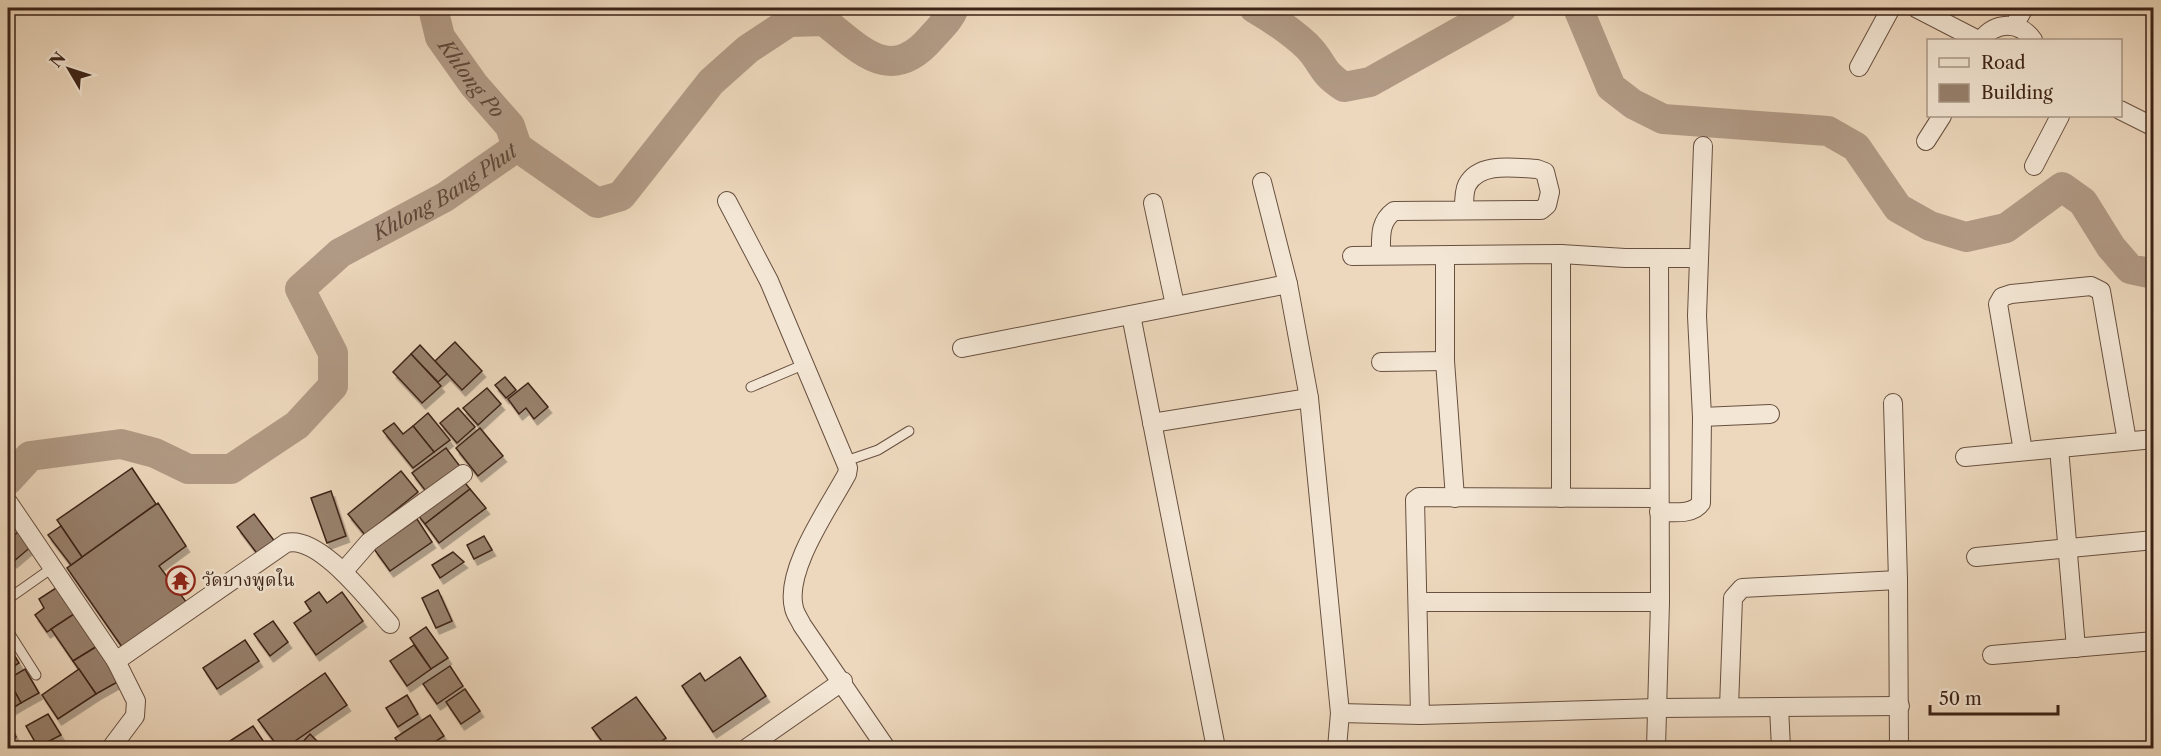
<svg xmlns="http://www.w3.org/2000/svg" width="2161" height="756" font-family="'Libre Caslon Text','Noto Serif Thai',serif">
	<style>
		.lines { fill: none; stroke-linecap: round; stroke-linejoin: round }
		.river { stroke: #b19a85; stroke-width: 30 }
		.building { fill: #98816d; stroke: #3c2317; stroke-width: 1.5; filter: url(#shadow) }
		.service-casing { stroke: #685040; stroke-width: 11 }
		.minor-casing { stroke: #685040; stroke-width: 20 }
		.service { stroke: #f3e6d4; stroke-width: 9 }
		.minor { stroke: #f3e6d4; stroke-width: 18 }
		.labels { text-anchor: middle; dominant-baseline: central; stroke-width: 5; stroke-linejoin: round; paint-order: stroke }
		.poi-label { font-size: 18px; fill: #3c2317; stroke: #f3e6d4; text-anchor: start }
		.water-label { font-size: 20px; font-style: italic; fill: #5f4738; stroke: #f3e6d4 }
	</style>
	<defs>
		<filter id="shadow"><feDropShadow dx="3.5" dy="6" stdDeviation="0" flood-color="#0004"/></filter>
	</defs>
	<rect width="100%" height="100%" fill="#edd8bd"/>
	<filter id="stains"><feTurbulence type="fractalNoise" baseFrequency=".00333" numOctaves="4"/><feColorMatrix values="0 0 0 0 .2 0 0 0 0 .09 0 0 0 0 .02 0 0 0 .5 -.17"/></filter>
	<radialGradient id="worn" r=".72"><stop offset=".6" stop-color="#630" stop-opacity="0"/><stop offset="1" stop-color="#630" stop-opacity=".3"/></radialGradient>
	<g class="lines">
		<!-- river -->
		<g class="river">
			<path id="s1" d="M433 8 440 37 474 85 510 126 517 147"/>
			<path d="M1254 8C1273 19 1291 31 1307 46 1324 63 1320 72 1344 87L1370 82 1502 8"/>
			<path d="M1578 8 1611 87 1633 104 1663 119 1828 131 1856 147 1898 208 1930 226 1966 237 2006 228 2062 187 2083 202 2111 247 2130 269 2154 274"/>
			<path id="s2" d="M8 480 30 456 121 444 155 453 188 469H231L297 425 333 386V353L300 289 340 253 445 197 517 147 597 203 621 196 711 82 748 49 789 22 824 21C862 51 891 85 932 37 940 28 950 19 954 8"/>
		</g>
	</g>
	<!-- building -->
	<g class="building">
		<path d="M455 342 482 371 462 390 435 361Z"/>
		<path d="M420 345 447 374 438 382 411 354Z"/>
		<path d="M411 354 441 386 422 403 393 372Z"/>
		<path d="M505 377 516 390 506 398 495 385Z"/>
		<path d="M528 383 548 407 534 419 526 408 519 414 508 399Z"/>
		<path d="M487 388 501 404 478 425 463 408Z"/>
		<path d="M458 408 475 427 457 443 440 423Z"/>
		<path d="M428 413 450 440 434 452 413 426Z"/>
		<path d="M394 423 403 434 413 426 434 452 413 468 383 431Z"/>
		<path d="M480 428 503 456 478 476 456 448Z"/>
		<path d="M446 448 462 469 428 494 412 473Z"/>
		<path d="M132 468 156 504 82 557 57 520Z"/>
		<path d="M401 471 418 492 365 535 348 514Z"/>
		<path d="M462 479 470 489 425 524 417 514Z"/>
		<path d="M470 489 486 508 439 543 425 524Z"/>
		<path d="M331 491 346 536 327 543 311 498Z"/>
		<path d="M158 503 186 546 159 566 187 603 122 647 67 568Z"/>
		<path d="M254 514 276 543 259 556 237 527Z"/>
		<path d="M417 519 432 542 390 571 374 549Z"/>
		<path d="M61 526 82 557 71 565 48 535Z"/>
		<path d="M20 530 33 545 13 562 8 555V541Z"/>
		<path d="M484 536 492 550 474 559 467 545Z"/>
		<path d="M453 552 464 562 440 578 432 565Z"/>
		<path d="M59 586 77 612 47 632 35 615 44 608 39 599Z"/>
		<path d="M438 590 452 621 436 628 422 598Z"/>
		<path d="M319 592 327 603 342 592 363 621 316 655 294 623 311 611 305 602Z"/>
		<path d="M77 612 99 645 73 661 51 629Z"/>
		<path d="M273 621 288 642 270 656 254 634Z"/>
		<path d="M426 627 448 658 431 669 410 638Z"/>
		<path d="M245 640 259 661 217 689 203 668Z"/>
		<path d="M8 645 19 663 8 670Z"/>
		<path d="M99 645 121 680 96 694 73 661Z"/>
		<path d="M414 645 431 669 407 686 390 661Z"/>
		<path d="M740 657 766 696 713 732 682 686 700 673 705 681Z"/>
		<path d="M450 666 463 686 437 704 423 684Z"/>
		<path d="M25 669 39 693 21 703 8 679Z"/>
		<path d="M79 669 96 694 58 719 42 695Z"/>
		<path d="M325 673 347 705 285 748H279L258 720Z"/>
		<path d="M8 679 21 703 8 711Z"/>
		<path d="M465 689 480 711 461 724 446 702Z"/>
		<path d="M407 695 418 714 398 727 386 708Z"/>
		<path d="M636 697 666 738 651 748H607L592 728Z"/>
		<path d="M48 714 61 735 38 747 26 726Z"/>
		<path d="M430 715 444 736 425 748H402L395 738Z"/>
		<path d="M8 720 16 737 8 742Z"/>
		<path d="M253 726 268 748H219Z"/>
		<path d="M310 734 321 745 318 748H297Z"/>
	</g>
	<g class="lines">
		<defs>
			<g id="service">
				<path d="M751 387 805 364"/>
				<path d="M846 461 878 450 909 431"/>
				<path d="M8 599 52 568"/>
				<path d="M8 631 36 675"/>
			</g>
			<g id="minor">
				<path d="M1916 8 1978 40"/>
				<path d="M2014 26 2024 8"/>
				<path d="M1981 40C1995 22 2019 20 2033 40"/>
				<path d="M1859 67 1891 8"/>
				<path d="M2120 110 2154 127"/>
				<path d="M1926 141 1942 116"/>
				<path d="M2034 166 2060 116"/>
				<path d="M1262 182 1288 284 1309 398 1340 713 1337 748"/>
				<path d="M727 201 769 281 848 468 847 474C830 506 784 570 794 608 795 614 800 620 802 625L886 748"/>
				<path d="M1153 203 1175 305"/>
				<path d="M1381 255C1381 237 1379 222 1394 211L1541 210 1547 205 1550 192 1545 172 1537 169C1516 168 1479 161 1467 185 1464 191 1464 202 1464 209"/>
				<path d="M1352 256 1561 254 1625 258H1697"/>
				<path d="M1445 256V361L1455 498"/>
				<path d="M1131 315 1216 748"/>
				<path d="M962 348 1288 284"/>
				<path d="M1381 362 1445 361"/>
				<path d="M1893 403 1898 580 1899 748"/>
				<path d="M1702 417 1770 414"/>
				<path d="M1152 423 1309 398"/>
				<path d="M2059 448 2076 648"/>
				<path d="M2023 451 1998 304 2002 297 2011 294 2091 286 2101 291 2127 441"/>
				<path d="M1965 457 2154 439"/>
				<path d="M1561 498V254"/>
				<path d="M8 502 116 661 136 701 135 716 111 748"/>
				<path d="M1659 512C1673 512 1693 515 1701 503L1702 417 1697 316 1703 146"/>
				<path d="M1976 557 2154 540"/>
				<path d="M343 572 369 542 463 474"/>
				<path d="M1419 602H1660"/>
				<path d="M1992 655 2154 641"/>
				<path d="M116 661 286 543C319 534 369 601 390 624"/>
				<path d="M1729 707 1733 598 1742 588 1898 580"/>
				<path d="M1779 707 1781 748"/>
				<path d="M1340 713 1420 715 1658 708 1900 706"/>
				<path d="M1420 715 1415 500 1419 497 1659 498"/>
				<path d="M747 748 843 681"/>
				<path d="M1656 748 1660 602 1659 258"/>
			</g>
		</defs>
		<!-- service casing -->
		<use href="#service" class="service-casing"/>
		<!-- minor casing -->
		<use href="#minor" class="minor-casing"/>
		<!-- service -->
		<use href="#service" class="service"/>
		<!-- minor -->
		<use href="#minor" class="minor"/>
	</g>
	<!-- icons -->
	<defs>
		<symbol id="temple-ring" viewBox="-11 -11 22 22"><circle r="9.5" fill="#f3e6d4" stroke="#8f2418" stroke-width="1.5"/><path d="M0-6L5-2H3V0L6.5 2.5H4V6H1.5V3h-3V6H-4V2.5H-6.5L-3 0V-2H-5Z" fill="#8f2418"/></symbol>
	</defs>
	<g fill-rule="evenodd">
		<use href="#temple-ring" x="164" y="564" width="33" height="33"/>
	</g>
	<g class="labels">
		<!-- poi labels -->
		<g class="poi-label">
			<text x="202" y="580">วัดบางพูดใน</text>
		</g>
		<!-- water labels -->
		<g class="water-label">
			<text stroke="none"><textPath href="#s1" startOffset="82">Khlong Po</textPath></text>
			<text stroke="none"><textPath href="#s2" startOffset="652">Khlong Bang Phut</textPath></text>
		</g>
	</g>
	<!-- margin -->
	<rect width="2161" height="756" fill="none" stroke="#edd8bd" stroke-width="30"/>
	<rect x="9" y="9" width="2143" height="738" fill="none" stroke="#3c2317" stroke-width="3"/>
	<rect x="15" y="15" width="2131" height="726" fill="none" stroke="#3c2317" stroke-width="1.5"/>
	<!-- legend -->
	<rect x="1927" y="39" width="195" height="78" fill="#f3e6d4" stroke="#aa9888" stroke-width="1.5"/>
	<rect x="1939" y="58" width="30" height="9" fill="#f3e6d4" stroke="#aa9888" stroke-width="1.5"/>
	<text x="1981" y="69" font-size="18" fill="#3c2317">Road</text>
	<rect x="1939" y="84" width="30" height="18" fill="#98816d" stroke="#aa9888" stroke-width="1.5"/>
	<text x="1981" y="99" font-size="18" fill="#3c2317">Building</text>
	<!-- north arrow -->
	<g transform="translate(69 69) rotate(309)" stroke="#f3e6d4" stroke-width="4.5" paint-order="stroke">
	<path d="M0-4.5L10 22L0 15L-10 22Z" fill="#3c2317"/>
	<text y="-9" font-size="16" font-weight="bold" text-anchor="middle" fill="#3c2317">N</text>
	</g>
	<!-- scale -->
	<path d="M1930 705v9h128v-9" fill="none" stroke="#3c2317" stroke-width="3"/>
	<text x="1939" y="705" font-size="18" fill="#3c2317" stroke="#f3e6d4" stroke-width="4.5" paint-order="stroke">50 m</text>
	<rect width="100%" height="100%" filter="url(#stains)"/>
	<rect width="100%" height="100%" fill="url(#worn)"/>
</svg>
